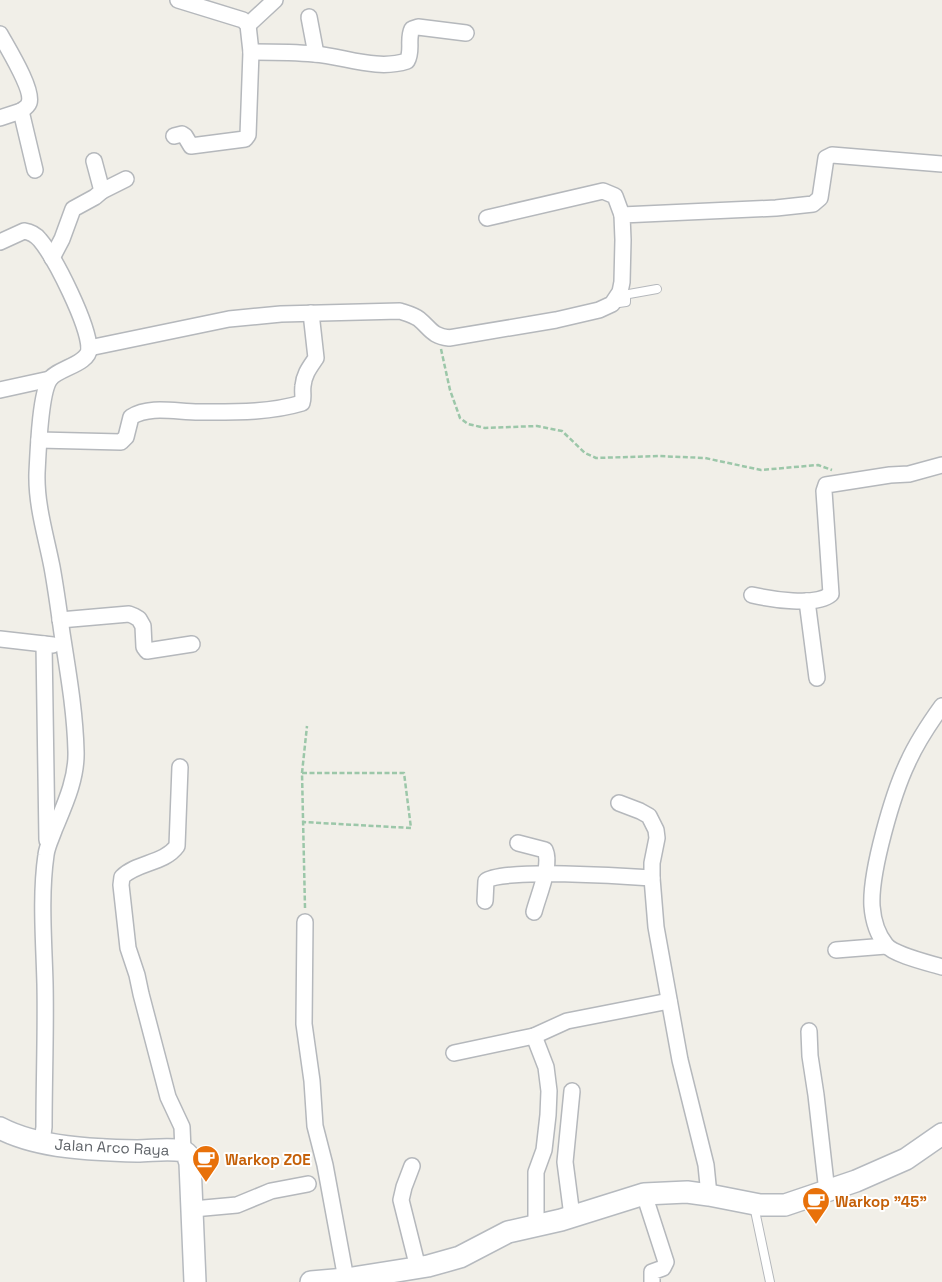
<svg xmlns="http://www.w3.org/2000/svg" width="942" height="1282" font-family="'Space Grotesk',sans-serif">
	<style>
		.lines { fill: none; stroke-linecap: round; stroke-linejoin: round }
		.service-casing { stroke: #b5b8bc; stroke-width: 10 }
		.minor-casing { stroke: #b5b8bc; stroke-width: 18 }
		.secondary-casing { stroke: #b6babf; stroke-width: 24 }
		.path { stroke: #9cc7a9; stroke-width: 2.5; stroke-dasharray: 5 2.5; stroke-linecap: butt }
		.service { stroke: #fff; stroke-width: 8 }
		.minor { stroke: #fff; stroke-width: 15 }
		.secondary { stroke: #fff; stroke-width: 21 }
		.labels { text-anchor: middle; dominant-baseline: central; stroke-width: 4; stroke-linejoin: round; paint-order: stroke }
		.street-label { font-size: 15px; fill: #5f6368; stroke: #fff }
		.food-label { font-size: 15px; font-weight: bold; fill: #c56008; stroke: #fff; text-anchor: start }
	</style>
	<rect width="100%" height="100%" fill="#f1efe8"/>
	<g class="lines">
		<defs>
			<g id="service">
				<path d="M612 304 626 302V295L629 294 657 289"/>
				<path d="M754 1206 770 1282"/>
			</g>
			<g id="minor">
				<path d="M309 17 316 54"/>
				<path d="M248 25 275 0"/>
				<path d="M0 34C7 47 34 90 29 103 28 106 24 109 21 111L35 170"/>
				<path d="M251 52C272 52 293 52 314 54 344 56 376 71 407 61 413 51 407 39 412 29L418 27 466 33"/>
				<path d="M0 118 21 111"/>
				<path d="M174 136 182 134 185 136 191 146 245 139 248 135 251 52 248 25 243 20 178 0"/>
				<path d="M102 191 126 179"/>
				<path d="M487 218 603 191 615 196 622 215"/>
				<path d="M0 242 24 231C31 232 36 235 40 240 56 259 88 324 89 348 90 364 58 368 50 379 40 393 38 454 37 473 36 505 46 536 52 567 56 589 59 611 62 633 68 672 75 711 76 751 77 778 65 804 55 828 52 837 47 846 46 855 40 896 44 943 45 984 46 1032 44 1079 44 1127L42 1142"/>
				<path d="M52 258 62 239 73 209 95 197 102 191 94 161"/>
				<path d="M89 348 229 319 281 314 400 311C406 313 414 315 419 319 431 329 432 336 449 338L556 320 599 310 612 304 620 292 622 282 623 240 622 215 776 208 813 204 820 198 826 158 832 155 942 164"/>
				<path d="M0 390 50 379"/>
				<path d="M39 440 121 442 126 437 131 417C150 405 176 412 199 412 233 412 269 413 302 403 304 397 302 392 303 386 304 374 310 367 316 358L311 313"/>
				<path d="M752 595C770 599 816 607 831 594L824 491 826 485 890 475 909 474 942 465"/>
				<path d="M807 601 817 678"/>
				<path d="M60 620 129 614 134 616 139 619 143 626 144 647 147 651 192 644"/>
				<path d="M0 639 53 645"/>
				<path d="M44 644 47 840"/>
				<path d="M942 706C929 724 917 742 908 762 893 793 870 872 872 906 873 919 877 934 886 945 894 955 929 963 942 967"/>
				<path d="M180 767 177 846C164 864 137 862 122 877L121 885 128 948 137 975 141 994 168 1097 182 1127 183 1151"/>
				<path d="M619 803 640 811 649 816 656 830 657 838 652 863V878L656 927 680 1060 706 1165 709 1195"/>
				<path d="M518 843 545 850C552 865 538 896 534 912"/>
				<path d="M485 901 486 881C501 868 626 876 652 878"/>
				<path d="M305 922 304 1024 312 1081 315 1126 325 1165 346 1279"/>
				<path d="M836 950 886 946"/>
				<path d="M809 1031 810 1056 816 1095 827 1192"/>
				<path d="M534 1036 546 1067 549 1091 548 1115 544 1150 536 1172V1225"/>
				<path d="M454 1053 534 1036 567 1021 669 1001"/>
				<path d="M572 1091 565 1162 572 1216"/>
				<path d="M412 1166 404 1187 401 1200 418 1268"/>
				<path d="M644 1194 666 1262 663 1268 652 1272V1282"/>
				<path d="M193 1209 237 1205 271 1191 308 1184"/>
			</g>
			<g id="secondary">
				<path d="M0 1128C38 1148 94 1150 137 1151 152 1151 168 1148 183 1151L187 1154 190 1163 195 1282"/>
				<path d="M311 1282 346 1279 428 1266 460 1257 508 1232 561 1220 644 1194 687 1192 709 1195 760 1205H785L856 1181 906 1159 942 1134"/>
			</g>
		</defs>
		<!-- service casing -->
		<use href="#service" class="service-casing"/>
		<!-- minor casing -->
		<use href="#minor" class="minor-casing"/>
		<!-- secondary casing -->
		<use href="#secondary" class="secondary-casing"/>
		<!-- path -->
		<g class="path">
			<path d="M441 349 450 390 460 418 468 424 485 428 537 426 562 431 585 453 596 458 658 456 705 458 761 470 818 465 832 470"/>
			<path d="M302 773H404L411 828 303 822"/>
			<path d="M305 908 302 773 307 726"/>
		</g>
		<!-- service -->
		<use href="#service" class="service"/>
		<!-- minor -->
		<use href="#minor" class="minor"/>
		<!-- secondary -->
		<use href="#secondary" class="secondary"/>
	</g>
	<!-- icons -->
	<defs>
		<symbol id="cafe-pin" viewBox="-11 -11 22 30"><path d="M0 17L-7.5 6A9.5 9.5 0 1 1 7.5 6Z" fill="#e8710a" stroke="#fff"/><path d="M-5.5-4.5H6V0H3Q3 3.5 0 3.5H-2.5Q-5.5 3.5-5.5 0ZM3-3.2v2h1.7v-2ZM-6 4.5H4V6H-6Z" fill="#fff"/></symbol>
	</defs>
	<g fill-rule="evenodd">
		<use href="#cafe-pin" x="190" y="1143" width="32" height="43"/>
		<use href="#cafe-pin" x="800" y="1185" width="32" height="43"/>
	</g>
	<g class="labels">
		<!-- street labels -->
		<g class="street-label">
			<text transform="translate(112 1147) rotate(3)">Jalan Arco Raya</text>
		</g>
		<!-- food labels -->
		<g class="food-label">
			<text x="225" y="1159">Warkop ZOE</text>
			<text x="835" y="1201">Warkop "45"</text>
		</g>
	</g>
</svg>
